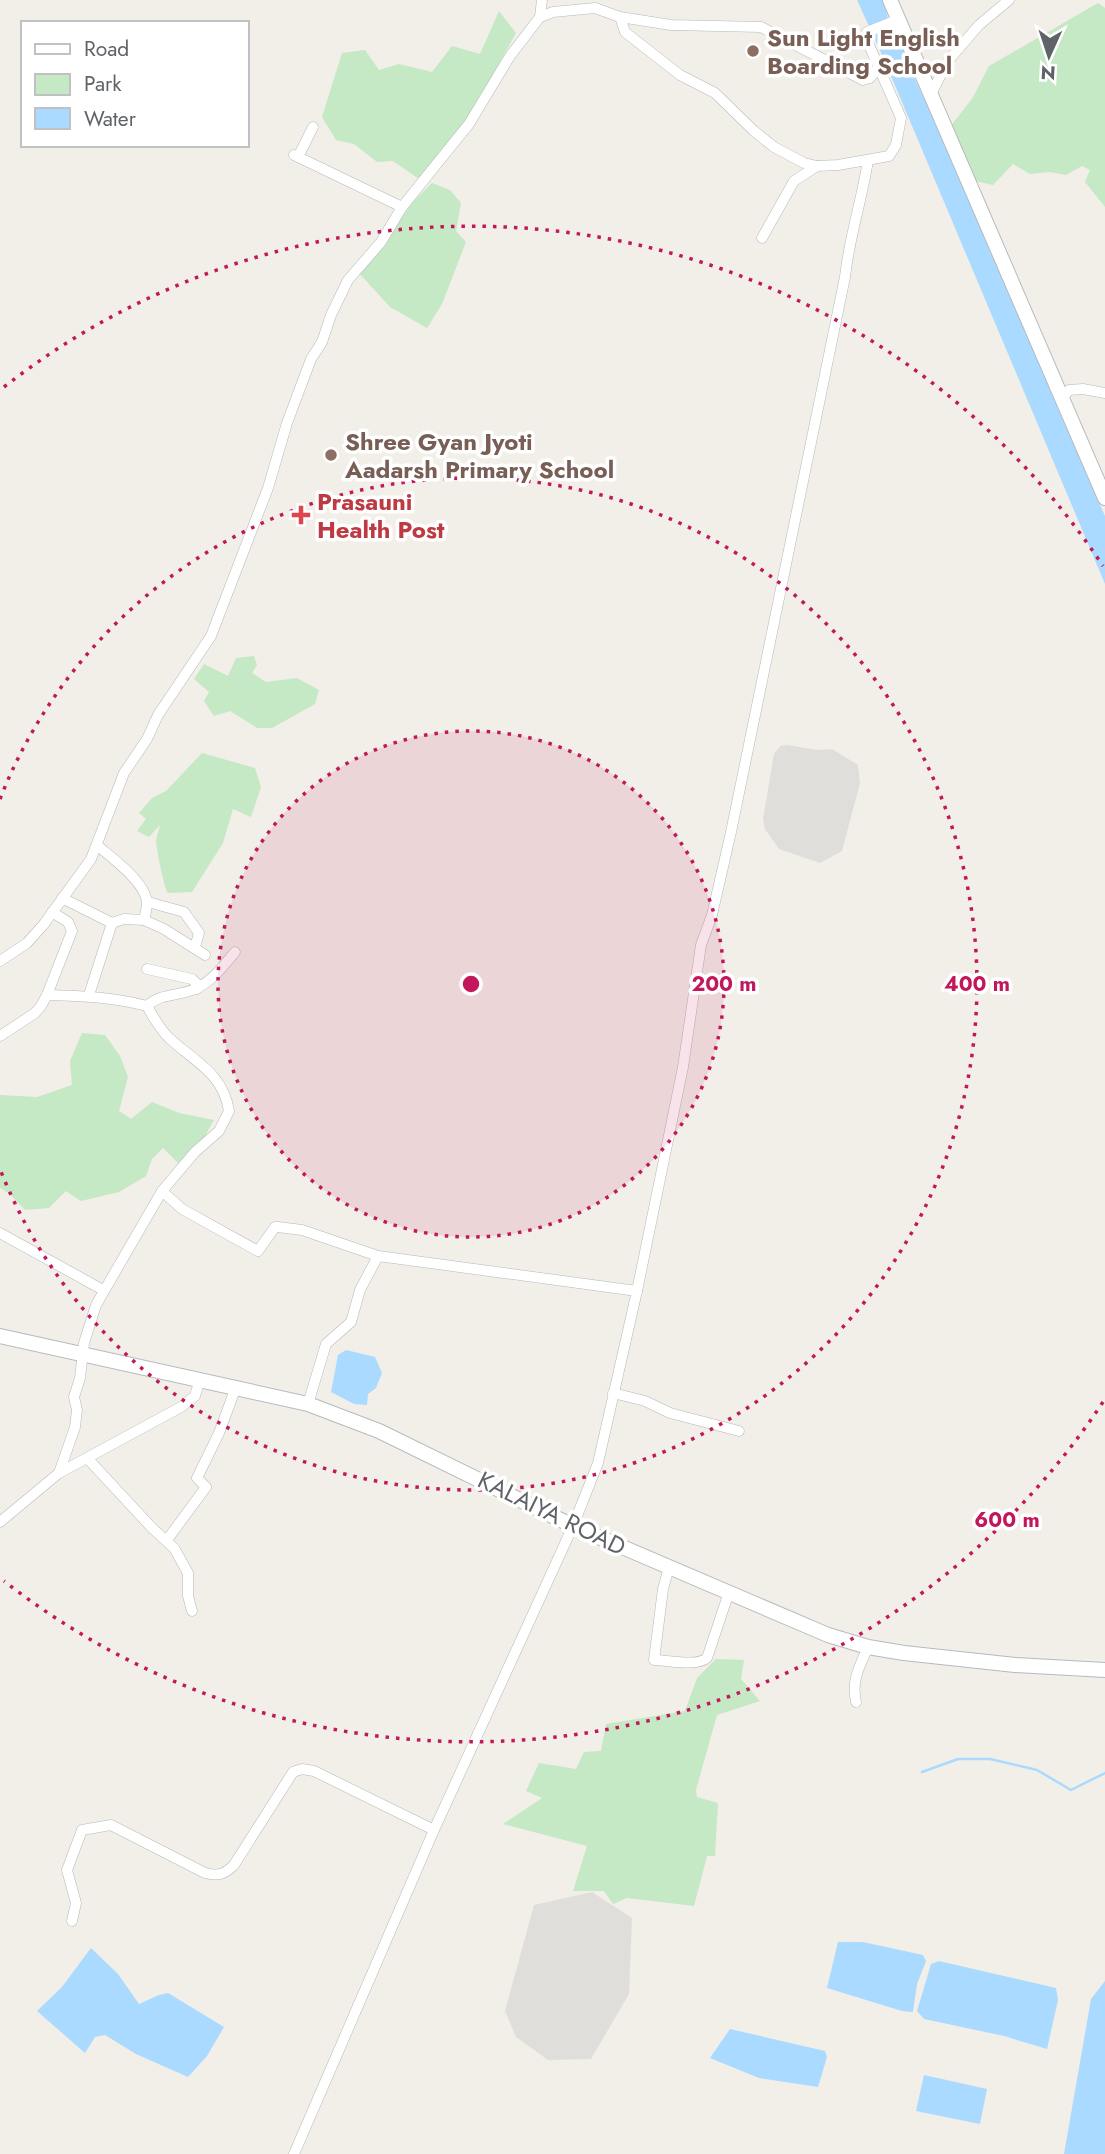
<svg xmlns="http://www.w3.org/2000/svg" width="1105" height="2154" font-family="Jost,sans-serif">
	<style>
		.industrial { fill: #e0deda }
		.green { fill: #c5e8c5 }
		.water { fill: #aadaff }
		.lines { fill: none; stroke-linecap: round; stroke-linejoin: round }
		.stream { stroke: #aadaff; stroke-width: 2.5 }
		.minor-casing { stroke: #b5b8bc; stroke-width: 11 }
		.secondary-casing { stroke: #b6babf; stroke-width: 16 }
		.minor { stroke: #fff; stroke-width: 10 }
		.secondary { stroke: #fff; stroke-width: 14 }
		.ring { fill: none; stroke: #c2185b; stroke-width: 3.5; stroke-dasharray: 3.5 7 }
		.education-dot { fill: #8d6e63; stroke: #fff; stroke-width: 2.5 }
		.health-dot { fill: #e0444e; stroke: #fff; stroke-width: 2.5 }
		.labels { text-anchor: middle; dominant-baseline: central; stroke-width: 7; stroke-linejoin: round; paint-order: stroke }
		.education-label { font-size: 24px; font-weight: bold; fill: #785e54; stroke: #fff; text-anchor: start }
		.health-label { font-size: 24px; font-weight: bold; fill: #be3a42; stroke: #fff; text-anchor: start }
		.street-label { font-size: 24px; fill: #5f6368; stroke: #fff }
		.centre { fill: #c2185b; stroke: #fff; stroke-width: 3.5 }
		.ring-label { font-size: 21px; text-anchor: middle; font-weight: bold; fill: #c2185b; stroke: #fff; stroke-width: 7; stroke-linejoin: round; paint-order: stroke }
	</style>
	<rect width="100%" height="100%" fill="#f1efe8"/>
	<!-- industrial -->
	<g class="industrial">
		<path d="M787 745 818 750 832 749 858 765 860 783 842 851 820 863 779 849 765 829 763 819 774 754 780 746Z"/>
		<path d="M592 1892 632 1918 629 1994 591 2059 548 2060 516 2037 505 2011 534 1905Z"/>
	</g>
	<!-- green -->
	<g class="green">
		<path d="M1098 3 1105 8V207L1085 182 1090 170 1082 166 1066 175 1050 172 1030 174 1013 164 993 185 970 180 949 128 972 99 989 66Z"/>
		<path d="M499 11 516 33 469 118 419 179 393 161 377 162 354 144 336 140 322 117 342 53 365 50 379 70 399 64 432 72 452 46 480 54Z"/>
		<path d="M432 183 450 190 461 203 456 231 466 242 442 304 427 328 390 307 359 273 414 201Z"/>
		<path d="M254 656 257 665 252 673 266 682 297 678 319 690 315 704 272 728H257L230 711 214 716 204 701 209 692 194 679 204 664 228 676 236 658Z"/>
		<path d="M202 753 255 768 261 787 251 817 233 809 223 843 192 892 168 893C164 888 157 851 156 842 156 837 159 831 160 825L149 837 137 831 146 819 139 813 152 798 166 791Z"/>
		<path d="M82 1033 105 1035 120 1056 128 1077 119 1111 131 1119 152 1102 179 1113 214 1120 204 1138 179 1164 163 1148 152 1159 146 1176 119 1192 81 1201 66 1191 49 1208 25 1210 10 1194 0 1188V1095L37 1097 72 1085 70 1061Z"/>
		<path d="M716 1659 744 1660 741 1679 760 1701 717 1715 696 1790 697 1797 718 1803 715 1856H707L694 1906 627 1898 613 1904 604 1891H573L587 1846 503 1824 542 1798 526 1791 539 1763 576 1769 584 1752 601 1751 606 1724 685 1711 697 1678Z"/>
	</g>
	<!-- water -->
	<g class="water">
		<path d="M857 0H884L889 24 901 37 913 75 952 158 1040 359 1050 390 1105 516V584L883 57Z"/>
		<path d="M346 1350 375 1357 382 1373 376 1388 368 1394 367 1405 354 1404 331 1392 338 1355Z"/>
		<path d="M838 1942H863L923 1955 926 1961 917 1984 913 2012 902 2011 827 1988Z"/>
		<path d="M91 1948 118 1974 139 2004 159 1995 168 1993 224 2027 207 2056 188 2077 136 2054 105 2035 95 2037 85 2053 37 2011 62 1987Z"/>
		<path d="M939 1961 1056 1988 1058 2000 1047 2049 1004 2036 924 2019 917 2011 931 1964Z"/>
		<path d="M1105 1981V2154H1064L1091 1999Z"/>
		<path d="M730 2029 825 2051 827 2057 818 2087 759 2078 710 2058Z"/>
		<path d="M924 2075 987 2089 980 2124 916 2111Z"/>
	</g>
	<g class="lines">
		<!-- stream -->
		<path class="stream" d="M922 1772 958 1759H990L1037 1770 1071 1790 1105 1773"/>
		<defs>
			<g id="minor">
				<path d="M540 17 542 0"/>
				<path d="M620 17 625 32 680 75 715 93 754 131 774 147 804 163 817 166 838 165 889 156 896 145 901 118 865 36 867 32 897 20"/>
				<path d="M930 96 948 61 979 25 1009 0"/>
				<path d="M294 155 402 207"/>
				<path d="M298 157 313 127"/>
				<path d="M762 238 794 181 817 166"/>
				<path d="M1062 399 1069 390 1083 389 1105 393"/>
				<path d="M98 846C112 858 147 883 147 904 147 909 145 915 144 920L164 929 205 955"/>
				<path d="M62 898 112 923"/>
				<path d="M148 902 184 912 199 933 195 947"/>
				<path d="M0 961 27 943 44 924 91 859 124 773 147 739 158 715 211 636 268 488 287 423 311 359 322 342 331 315 348 280 381 242 402 207 469 124 510 56 540 17 553 12 595 8 620 17 671 25 761 27 863 80 870 78 879 66"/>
				<path d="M147 969 192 979 198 985 197 989"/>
				<path d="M47 995C82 996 113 997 147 1006 153 1017 160 1029 169 1038 195 1062 223 1073 229 1111L219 1131 195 1152 162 1191 96 1305 84 1343 80 1378 74 1397 77 1410 75 1427 59 1473"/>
				<path d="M89 995 112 923 124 919 144 920"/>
				<path d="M147 1006C161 992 182 997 199 987 214 979 224 965 235 952"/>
				<path d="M0 1036 35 1013 41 1006 47 995 72 931 68 922 52 912"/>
				<path d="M162 1191 182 1209 258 1251 275 1227H278L302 1230 378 1256 637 1291 598 1463 573 1526 434 1830 294 2154"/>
				<path d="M0 1233 103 1290"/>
				<path d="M637 1291 683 1067 701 945 712 915 731 832 845 277C849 238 862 200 868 160"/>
				<path d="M613 1393 645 1401 670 1413 739 1431"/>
				<path d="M308 1404 326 1344 351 1322 360 1290 378 1256"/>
				<path d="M88 1459 152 1528 174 1548 188 1573V1596L192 1611"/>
				<path d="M0 1522 59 1473 181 1407 195 1396 200 1379"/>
				<path d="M167 1540 206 1487 197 1478 219 1433 236 1387"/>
				<path d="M669 1567 663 1589 654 1660C669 1660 696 1667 707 1658L729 1592"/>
				<path d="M856 1702C851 1680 860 1666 868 1647"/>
				<path d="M72 1921 76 1903 67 1870 82 1830 111 1825 205 1873C218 1876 224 1875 234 1865L293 1772 302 1769 314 1771 434 1830"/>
			</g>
			<g id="secondary">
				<path d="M890 0 1105 498"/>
				<path d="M0 1336 308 1404 379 1431 573 1526 828 1635 868 1647 904 1653 1015 1665 1105 1670"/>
			</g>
		</defs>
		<!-- minor casing -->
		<use href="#minor" class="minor-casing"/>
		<!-- secondary casing -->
		<use href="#secondary" class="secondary-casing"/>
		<!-- minor -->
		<use href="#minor" class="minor"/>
		<!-- secondary -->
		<use href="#secondary" class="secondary"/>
	</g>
	<!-- distance rings -->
	<circle cx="471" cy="984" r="253" fill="#c2185b" fill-opacity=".12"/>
	<g class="ring">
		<circle cx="471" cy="984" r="253"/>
		<path d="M0 799A506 506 0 1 1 0 1169"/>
		<path d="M1103 1402A758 758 0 0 1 4 1581M4 387A758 758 0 0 1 1103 566"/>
	</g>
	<!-- markers -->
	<g class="education-dot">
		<circle cx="753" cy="51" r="7"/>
		<circle cx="331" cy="455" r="7"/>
	</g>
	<path class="health-dot" d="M297.5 504.5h7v7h7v7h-7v7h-7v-7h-7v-7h7z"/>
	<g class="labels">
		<!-- education labels -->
		<g class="education-label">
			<text x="767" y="37">Sun Light English<tspan x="767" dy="28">Boarding School</tspan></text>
			<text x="345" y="441">Shree Gyan Jyoti<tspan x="345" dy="28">Aadarsh Primary School</tspan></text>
		</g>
		<!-- health labels -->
		<g class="health-label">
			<text x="317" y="501">Prasauni<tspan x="317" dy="28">Health Post</tspan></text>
		</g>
		<!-- street labels -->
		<g class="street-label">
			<text transform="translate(552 1513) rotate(26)">KALAIYA ROAD</text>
		</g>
	</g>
	<circle cx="471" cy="984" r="10" class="centre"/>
	<g class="ring-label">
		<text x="724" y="991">200 m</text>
		<text x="977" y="991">400 m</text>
		<text x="1007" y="1527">600 m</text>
	</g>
	<!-- legend -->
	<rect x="21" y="21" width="228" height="126" fill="#ffffff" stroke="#bfc1c3" stroke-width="2"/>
	<rect x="35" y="44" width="35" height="10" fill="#ffffff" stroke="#bfc1c3" stroke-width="2"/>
	<text x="84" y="56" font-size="21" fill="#5f6368">Road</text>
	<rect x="35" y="74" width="35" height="21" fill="#c5e8c5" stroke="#bfc1c3" stroke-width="2"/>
	<text x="84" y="91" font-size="21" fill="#5f6368">Park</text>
	<rect x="35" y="108" width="35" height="21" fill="#aadaff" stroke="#bfc1c3" stroke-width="2"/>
	<text x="84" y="126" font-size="21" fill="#5f6368">Water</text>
	<!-- north arrow -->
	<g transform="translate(1049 56) rotate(183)" stroke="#ffffff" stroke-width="5" paint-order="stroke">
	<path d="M0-5L12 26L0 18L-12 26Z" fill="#5f6368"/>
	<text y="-10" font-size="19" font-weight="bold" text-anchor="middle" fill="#5f6368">N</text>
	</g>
</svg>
